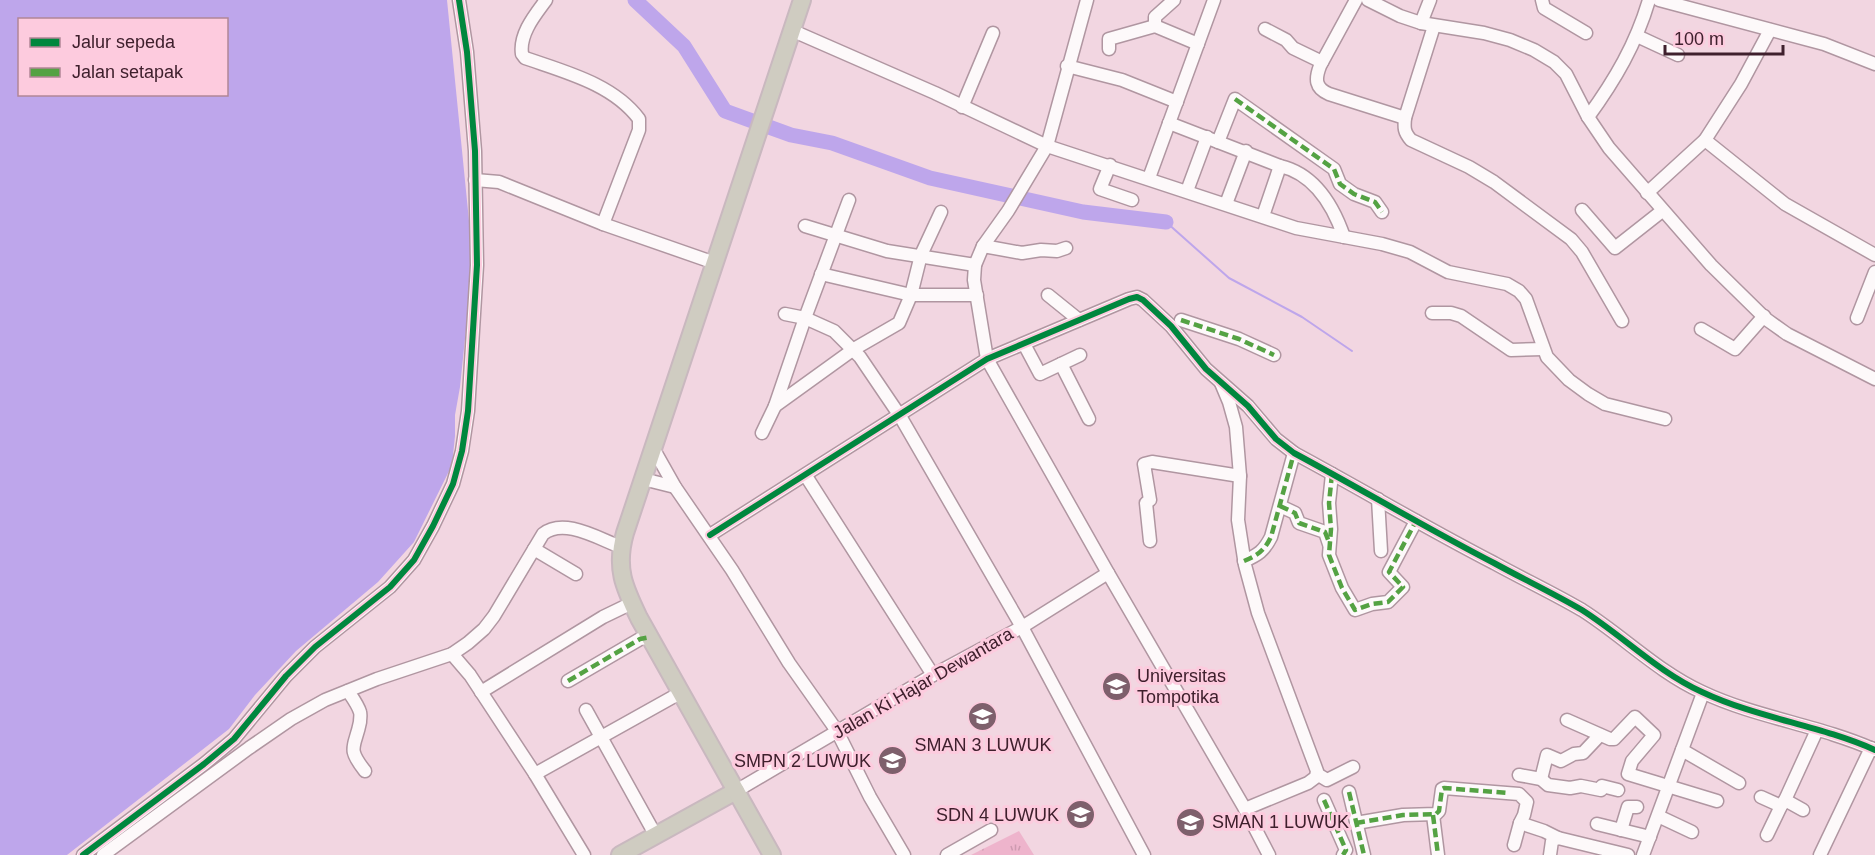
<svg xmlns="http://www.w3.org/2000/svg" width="1875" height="855" font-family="Helvetica,sans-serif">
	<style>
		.park { fill: url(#park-tufts) }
		.water { fill: #bea6eb; fill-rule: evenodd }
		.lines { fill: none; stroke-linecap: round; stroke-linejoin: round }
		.stream { stroke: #bea6eb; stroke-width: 2 }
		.river { stroke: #bea6eb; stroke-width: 15 }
		.minor-casing { stroke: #b096a1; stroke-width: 15 }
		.highway-casing { stroke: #c9b8bf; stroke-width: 20 }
		.minor { stroke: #fdf9fa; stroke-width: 12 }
		.highway { stroke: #cfccc1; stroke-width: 16 }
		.quiet { stroke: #54a243; stroke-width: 4.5; stroke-dasharray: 9 4.5; stroke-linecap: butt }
		.cycleway-casing { stroke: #fdcbde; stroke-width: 10 }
		.cycleway { stroke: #00873e; stroke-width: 6 }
		.labels { text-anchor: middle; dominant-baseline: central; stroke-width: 6; stroke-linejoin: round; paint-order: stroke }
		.poi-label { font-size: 18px; fill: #3f202d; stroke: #fdcbde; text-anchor: start }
		.street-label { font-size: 18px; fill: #3f202d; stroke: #fdcbde }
	</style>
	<defs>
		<pattern id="park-tufts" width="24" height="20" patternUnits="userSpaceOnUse" patternTransform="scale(1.5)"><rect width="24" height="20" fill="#eeb4cc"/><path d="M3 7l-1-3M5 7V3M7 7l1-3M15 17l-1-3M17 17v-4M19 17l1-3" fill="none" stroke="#cd9ab0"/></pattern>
	</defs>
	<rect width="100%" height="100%" fill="#f2d6e1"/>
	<!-- park -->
	<path class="park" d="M1019 831 1034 855H971Z"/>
	<!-- water -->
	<path class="water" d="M0 0H447L473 261 460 387 455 415V436L452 465 414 542 378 582 296 651 255 695 229 729 67 855H0ZM20 20H226V94H20Z"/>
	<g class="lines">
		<!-- stream -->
		<path class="stream" d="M1166 222 1229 278 1302 317 1352 351"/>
		<!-- river -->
		<path class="river" d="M635 0 684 46 725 111 791 135 832 143 930 178 1083 212 1166 222"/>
		<defs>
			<g id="minor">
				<path d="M546 0C535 15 519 34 522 54L525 58C565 72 613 84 639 119V130L603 224 715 263"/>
				<path d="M1087 0 1047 146 1008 211 983 246 975 265 974 280 987 359 1108 573 1245 809 1269 855"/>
				<path d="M1356 0 1320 66C1315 79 1315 88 1329 94L1405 118"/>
				<path d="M1368 0 1400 16 1421 23 1484 33 1510 40 1534 50 1554 62 1566 74 1588 117 1609 148 1711 265 1766 319 1787 334 1875 379"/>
				<path d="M1542 0 1544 8 1586 33"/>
				<path d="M1659 0 1824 44 1875 64"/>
				<path d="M1421 23 1430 0"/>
				<path d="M1155 26V17L1174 0"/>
				<path d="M1434 26 1405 118C1404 128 1404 132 1411 140L1469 167 1494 182 1571 239 1582 252 1622 321"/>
				<path d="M1265 29 1286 40 1293 48 1322 62"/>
				<path d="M791 30 935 93 1047 146 1296 228 1382 244 1410 252 1448 272 1507 284 1519 291 1526 299 1547 357 1569 380 1588 394 1605 404 1665 419"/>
				<path d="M1637 36 1678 55"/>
				<path d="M1109 49V39L1155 26 1198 44"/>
				<path d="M1067 66 1122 80 1177 102"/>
				<path d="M962 107 993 33"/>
				<path d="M1588 117C1615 80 1636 44 1649 0"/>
				<path d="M1169 123 1280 166"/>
				<path d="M1705 140 1785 204 1875 255"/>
				<path d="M1218 142 1235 99 1334 169 1340 184 1354 194 1375 202 1382 212"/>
				<path d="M1110 165 1100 189 1132 200"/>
				<path d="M1149 178 1214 0"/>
				<path d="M475 180 499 182 603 224"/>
				<path d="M1187 191 1207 137"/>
				<path d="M1647 193 1705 140 1741 84 1770 30"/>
				<path d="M1226 204 1246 151"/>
				<path d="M1582 210 1615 248 1662 211"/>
				<path d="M1263 216 1280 166C1315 174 1333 205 1344 237"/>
				<path d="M805 226 887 251 975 265"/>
				<path d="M983 246 1022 253 1041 250 1057 251 1066 248"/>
				<path d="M821 274 911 295H977"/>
				<path d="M1048 295 1079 320"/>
				<path d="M1432 313H1451L1461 316 1511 350 1543 349"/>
				<path d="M785 314 805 318 834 331 860 357 900 416 1022 627 1144 855"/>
				<path d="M1857 318 1875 272"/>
				<path d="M1181 320 1239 339 1274 355"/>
				<path d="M1701 329 1735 349 1764 316"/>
				<path d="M1024 344 1040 374 1080 355"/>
				<path d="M1061 364 1089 419"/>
				<path d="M1221 383 1229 402 1236 427 1240 476 1238 520 1245 565 1258 613 1317 771 1316 777 1308 783 1245 809"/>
				<path d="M775 406 805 318 849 200"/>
				<path d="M762 433 775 406 854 349 899 323 911 295 921 255 941 212"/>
				<path d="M653 448 675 487 732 570 789 663 837 731 870 797 904 855"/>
				<path d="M1332 474 1329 503 1331 529 1329 555 1342 588 1355 610 1372 604 1388 602 1403 587 1389 572 1416 521"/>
				<path d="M806 476 933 675"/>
				<path d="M643 479 675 487"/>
				<path d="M1378 499 1381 551"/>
				<path d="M1280 506 1295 513 1299 523 1325 532 1329 544"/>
				<path d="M710 535 987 359 1129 299 1137 297 1143 300 1171 326 1206 369 1248 406 1276 439 1294 453C1361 489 1426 528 1494 563 1523 579 1553 593 1582 610 1623 636 1658 672 1702 692 1757 718 1819 725 1875 750"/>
				<path d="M1150 541 1146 503 1150 500 1144 464 1152 462 1240 476"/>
				<path d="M534 549 576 574"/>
				<path d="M1244 561C1258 555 1264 551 1271 537L1294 453"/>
				<path d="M452 654 470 675 535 774 584 855"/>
				<path d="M568 681 640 639 650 637"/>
				<path d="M348 691C352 697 358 705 360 712 361 715 360 718 360 722 355 748 346 747 365 771"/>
				<path d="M481 692 603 617 632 603"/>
				<path d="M586 710 656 836"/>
				<path d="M1567 720 1610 739H1614L1635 717 1654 735 1632 761 1628 774 1717 801"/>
				<path d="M1682 750 1739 783"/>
				<path d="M535 774 680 693"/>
				<path d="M1317 774 1327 780 1353 767"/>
				<path d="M1519 775 1541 779 1548 785 1570 788 1581 786 1601 790 1602 786 1618 790"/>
				<path d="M1541 779 1547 755 1561 761 1574 754 1583 753 1600 735"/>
				<path d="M736 791 933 675 1022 627 1108 573"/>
				<path d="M1349 792 1364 855"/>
				<path d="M1761 797 1781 806"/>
				<path d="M1324 800 1346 850 1343 855"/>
				<path d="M1785 800 1803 810"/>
				<path d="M1433 815 1438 855"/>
				<path d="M1658 816 1692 832"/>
				<path d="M1356 823 1403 815 1436 814 1439 811 1442 789 1444 788 1519 794 1527 802 1524 815 1520 823"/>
				<path d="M1597 824 1650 837"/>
				<path d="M1621 830 1628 807H1637"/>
				<path d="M1767 835 1781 806 1785 800 1817 730"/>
				<path d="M1514 845 1520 823 1544 831 1558 838"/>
				<path d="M83 855 204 764 234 739 286 676 315 647 390 587 414 560 433 526 453 484 462 451 468 411 477 265 475 151 467 52 459 0"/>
				<path d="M103 855 249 748 291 719 325 700 377 679 452 654 468 643 484 629 494 616 543 534C564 517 599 539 621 547"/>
				<path d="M947 855 991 830"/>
				<path d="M1550 855 1552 841 1558 838 1628 855"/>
				<path d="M1643 855 1703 693"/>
				<path d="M1820 855 1871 748"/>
			</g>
			<g id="highway">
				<path d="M620 855 736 791"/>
				<path d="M772 855 639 618C624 587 615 568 625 533L802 0"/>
			</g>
		</defs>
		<!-- minor casing -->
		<use href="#minor" class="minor-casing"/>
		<!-- highway casing -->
		<use href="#highway" class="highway-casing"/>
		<!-- minor -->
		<use href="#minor" class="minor"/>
		<!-- highway -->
		<use href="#highway" class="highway"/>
		<!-- quiet -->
		<g class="quiet">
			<path d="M1235 99 1334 169 1340 184 1354 194 1375 202 1382 212"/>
			<path d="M1181 320 1239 339 1274 355"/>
			<path d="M1332 474 1329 503 1331 529 1329 555 1342 588 1355 610 1372 604 1388 602 1403 587 1389 572 1416 521"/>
			<path d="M1280 506 1295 513 1299 523 1325 532 1329 542"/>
			<path d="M1244 561C1258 555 1264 551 1271 537L1294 453"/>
			<path d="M568 681 640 639 650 637"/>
			<path d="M1349 792 1364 855"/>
			<path d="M1324 800 1346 850 1343 855"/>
			<path d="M1433 815 1438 855"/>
			<path d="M1356 823 1403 815 1436 814 1439 811 1442 789 1444 788 1508 793"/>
		</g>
		<defs>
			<g id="cycleway">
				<path d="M710 535 987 359 1129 299 1137 297 1143 300 1171 326 1206 369 1248 406 1276 439 1294 453C1361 489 1426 528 1494 563 1523 579 1553 593 1582 610 1623 636 1658 672 1702 692 1757 718 1819 725 1875 750"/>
				<path d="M83 855 204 764 234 739 286 676 315 647 390 587 414 560 433 526 453 484 462 451 468 411 477 265 475 151 467 52 459 0"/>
			</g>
		</defs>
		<!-- cycleway casing -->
		<use href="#cycleway" class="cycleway-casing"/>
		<!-- cycleway -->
		<use href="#cycleway" class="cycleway"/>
	</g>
	<!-- icons -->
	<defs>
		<symbol id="school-disc" viewBox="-11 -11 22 22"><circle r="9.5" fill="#7e606c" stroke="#fdcbde"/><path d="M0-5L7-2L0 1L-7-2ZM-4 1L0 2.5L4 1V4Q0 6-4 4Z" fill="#fff"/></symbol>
	</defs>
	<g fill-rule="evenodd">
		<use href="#school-disc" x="1100" y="670" width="33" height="33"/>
		<use href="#school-disc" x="966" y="700" width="33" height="33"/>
		<use href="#school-disc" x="876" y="744" width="33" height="33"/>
		<use href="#school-disc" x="1064" y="798" width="33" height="33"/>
		<use href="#school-disc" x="1174" y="806" width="33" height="33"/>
	</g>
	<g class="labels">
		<!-- poi labels -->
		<g class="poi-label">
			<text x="1137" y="676">Universitas<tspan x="1137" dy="21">Tompotika</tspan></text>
			<text x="983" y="745" text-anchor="middle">SMAN 3 LUWUK</text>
			<text x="871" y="761" text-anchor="end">SMPN 2 LUWUK</text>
			<text x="1059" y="815" text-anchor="end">SDN 4 LUWUK</text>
			<text x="1212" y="822">SMAN 1 LUWUK</text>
		</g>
		<!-- street labels -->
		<g class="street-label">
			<text transform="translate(923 683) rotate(-30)">Jalan Ki Hajar Dewantara</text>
		</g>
	</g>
	<!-- legend -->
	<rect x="18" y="18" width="210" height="78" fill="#fdcbde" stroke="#b18797" stroke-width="1.5"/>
	<rect x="30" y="38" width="30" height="9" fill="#00873e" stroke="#b18797" stroke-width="1.5"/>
	<text x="72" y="48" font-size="18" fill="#3f202d">Jalur sepeda</text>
	<rect x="30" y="68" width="30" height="9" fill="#54a243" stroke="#b18797" stroke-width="1.5"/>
	<text x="72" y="78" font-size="18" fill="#3f202d">Jalan setapak</text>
	<!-- scale -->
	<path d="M1665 45v9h118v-9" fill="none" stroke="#3f202d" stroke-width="3"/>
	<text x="1674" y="45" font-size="18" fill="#3f202d" stroke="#fdcbde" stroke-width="4.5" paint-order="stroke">100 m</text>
</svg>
